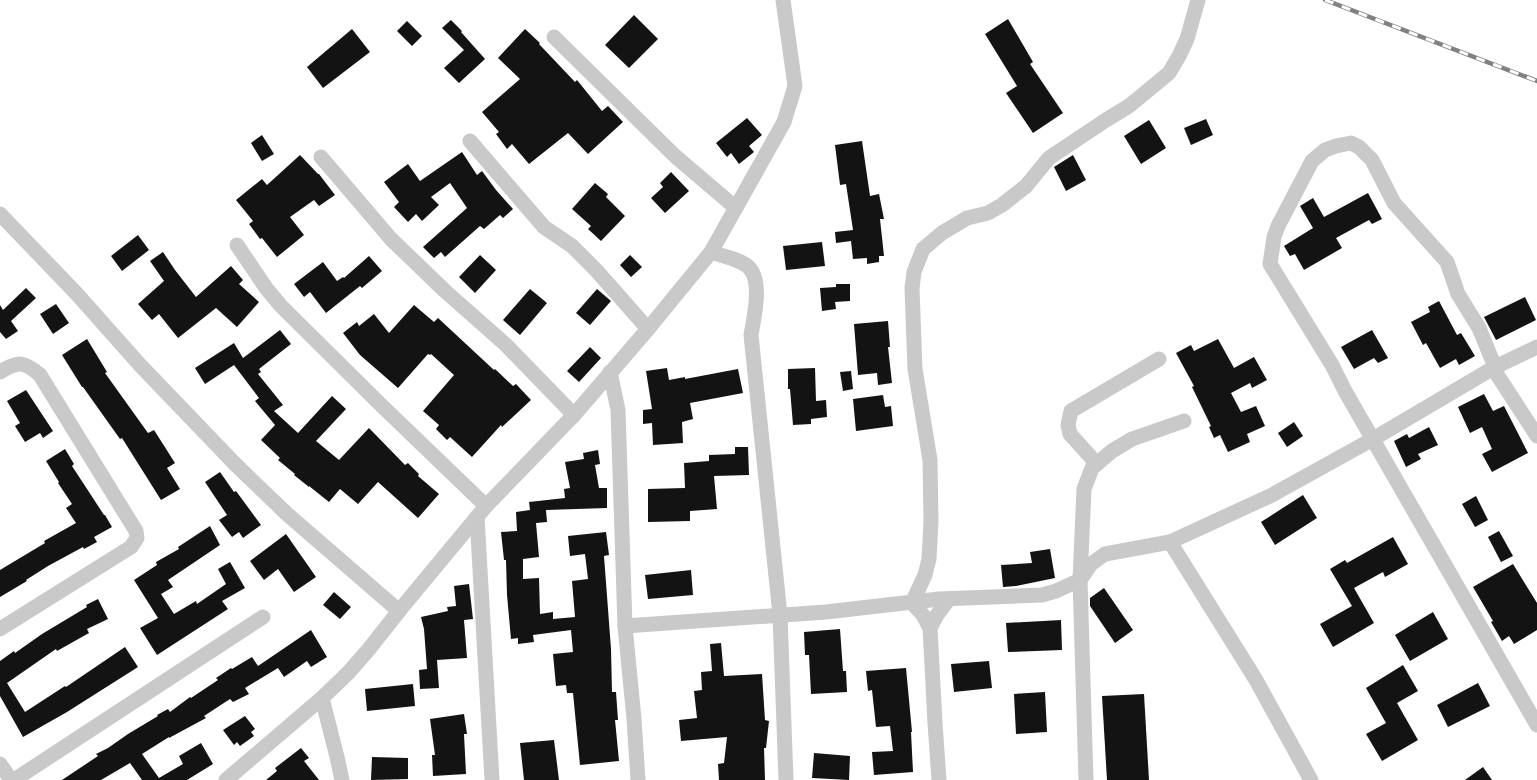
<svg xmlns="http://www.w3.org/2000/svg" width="1537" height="780" font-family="'Archivo Narrow',sans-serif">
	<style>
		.building { fill: #131313 }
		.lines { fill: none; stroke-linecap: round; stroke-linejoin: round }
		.street { stroke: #c9c9c9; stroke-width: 15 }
		.rail-casing { stroke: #818181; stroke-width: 4.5 }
		.rail { stroke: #fff; stroke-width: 3; stroke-dasharray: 9; stroke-linecap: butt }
	</style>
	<rect width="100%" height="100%" fill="#fff"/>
	<!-- building -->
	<g class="building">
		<path d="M634 15 658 39 629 68 605 45Z"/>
		<path d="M1008 19 1033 62 1030 64 1063 113 1033 133 1006 93 1017 86 985 34Z"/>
		<path d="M451 20 462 31 461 32 485 59 459 83 444 68 464 50 442 28Z"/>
		<path d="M407 21 422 36 412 46 397 31Z"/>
		<path d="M352 29 370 52 323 88 307 67Z"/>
		<path d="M525 29 540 43 539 44 575 82 577 80 602 111 608 106 623 122 588 154 568 133 529 164 512 144 507 149 496 134 499 132 482 112 520 79 498 58Z"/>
		<path d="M747 118 762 135 749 146 754 152 739 164 731 153 727 157 716 143Z"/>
		<path d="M1206 119 1213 135 1191 145 1184 128Z"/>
		<path d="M1149 120 1166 148 1141 164 1124 136Z"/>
		<path d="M262 135 274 154 262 161 251 143Z"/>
		<path d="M862 141 870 196 879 194 884 219H880L884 256H879V262L867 264V258L853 259 851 241 836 243 835 232 853 230 846 184 840 185 835 145Z"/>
		<path d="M462 152 477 175 482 171 496 190 513 209 503 218 500 215 484 229 480 226 445 257 441 252 434 258 423 247 467 208 450 183 431 197 439 205 422 221 416 214 408 222 394 207 399 202 384 182 408 164 420 181Z"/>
		<path d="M300 155 318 174H319L335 195 319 206 314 200 290 217 304 235 277 257 262 238 260 239 249 224 253 221 236 200 262 179 267 185Z"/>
		<path d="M1073 155 1086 180 1066 191 1054 167Z"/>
		<path d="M671 172 689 191 665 213 651 198 663 187 660 183Z"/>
		<path d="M595 183 608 194 606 197 625 216 601 241 588 229 591 226 572 209Z"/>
		<path d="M1368 193 1382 219 1372 224 1369 220 1336 238 1342 248 1304 270 1295 254 1290 256 1284 246 1313 228 1300 206 1313 198 1324 217Z"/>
		<path d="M138 235 149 250 122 271 111 256Z"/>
		<path d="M822 242 825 266 786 270 783 246Z"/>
		<path d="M163 252 175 270 196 297 231 266 243 280 239 284 259 302 237 327 216 308 178 338 159 314 152 320 138 304 164 281 150 261Z"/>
		<path d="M480 255 496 270 475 293 459 277Z"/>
		<path d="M630 255 642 267 631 277 620 265Z"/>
		<path d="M369 256 382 271 362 288 360 286 326 313 310 292 304 297 294 284 323 262 337 281 343 277 344 278Z"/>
		<path d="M836 284H850V301L835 302 836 309 822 311 820 288 836 287Z"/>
		<path d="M26 288 36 298 11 321 18 331 6 339 0 332V305L3 310Z"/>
		<path d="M530 289 547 303 520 335 503 320Z"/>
		<path d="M597 289 611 301 590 325 576 313Z"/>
		<path d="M1525 297 1536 320 1496 340 1484 317Z"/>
		<path d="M1439 301 1457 335 1461 333 1475 356 1459 365 1456 359 1440 368 1426 343 1423 345 1411 322 1430 312 1428 307Z"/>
		<path d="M56 304 69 323 53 334 40 314Z"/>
		<path d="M414 305 434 322 438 318 494 370 495 369 513 386 516 384 531 400 502 427 501 425 472 457 450 437 447 440 436 429 439 425 423 411 454 375 431 354 430 355 428 354 398 388 360 355 343 333 357 322 359 326 374 314 389 333Z"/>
		<path d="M888 321 890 347H888L892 383 878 385 877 373 858 375 854 324Z"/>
		<path d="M280 330 291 344 259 369 261 372 258 374 283 405 274 411 298 433 332 396 346 409 316 441 339 460 369 428 405 465 408 463 419 474 418 476 439 494 418 518 378 482 358 504 340 489 329 502 309 486V487L294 475 295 474 278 460 280 458 261 440 275 425 255 401 259 398 234 365 205 384 195 368 234 343 243 358Z"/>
		<path d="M1372 330 1388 358 1378 363 1374 358 1354 369 1341 347Z"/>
		<path d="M87 339 107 372 105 373 148 433 154 430 175 463 167 468 180 489 161 500 122 438 120 439 83 387H82L62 355Z"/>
		<path d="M1218 339 1234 368 1254 357 1267 380 1252 388 1250 383 1231 393 1241 412 1256 406 1265 426 1247 434 1250 442 1228 452 1220 435 1214 438 1209 427 1211 426 1192 387 1194 386 1176 353 1191 345 1194 351Z"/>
		<path d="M590 347 601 358 579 382 567 371Z"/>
		<path d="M667 368 669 380 685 377V379L738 369 743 393 690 403 693 419 682 422 683 443 653 445 652 423 643 424V410L652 409 646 371Z"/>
		<path d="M815 368 816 401 826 400 827 417 811 419V424L793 425 790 389H788V369Z"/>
		<path d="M851 371 853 389 843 391 840 372Z"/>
		<path d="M26 390 53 431 43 438 40 433 25 442 15 426 20 423 7 401Z"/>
		<path d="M1484 394 1493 411 1504 406 1528 453 1492 472 1482 454 1492 449 1482 427 1470 433 1458 407Z"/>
		<path d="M883 395 885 407 891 406 893 426 856 431 853 399Z"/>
		<path d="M1294 422 1303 436 1287 447 1278 433Z"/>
		<path d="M1429 427 1438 445 1418 454 1421 459 1406 467 1394 441 1407 434 1409 438Z"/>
		<path d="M735 447H748L749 475 714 476 717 509 690 511V521L648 522V489L685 488 684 463 709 461V455L735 454Z"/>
		<path d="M65 449 74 464 72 466 104 515H105L112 527 94 537 97 542 84 549 83 547 48 566 26 580 27 581 0 597V570L45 543 44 541 76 523 66 508 72 504 58 483 59 482 46 461Z"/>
		<path d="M598 450 600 464 595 465 599 488H607V508L546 510 547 522 536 523 539 557 523 559V579L539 578 540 614 553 612V619L575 617 572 581 588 579 585 554 570 556 568 536 606 532 609 555 604 556 611 649 612 692H616L618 720H615L619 761 580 765 573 693H567L566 685 556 686 553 654 573 652 571 630 533 635 534 642 518 644V638L511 639 507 595 506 560H504L501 532 517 531 516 512 530 510 529 502 565 498 564 489 570 488 565 462 584 459 583 453Z"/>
		<path d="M220 472 234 492 236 491 261 525 243 538 239 532 232 537 219 520 227 515 205 482Z"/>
		<path d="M1303 495 1317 518 1275 545 1261 522Z"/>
		<path d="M1476 496 1488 520 1475 527 1462 504Z"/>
		<path d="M210 526 220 545 168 580 173 587 161 594 174 614 196 601 197 604 226 584 218 569 230 562 245 588 222 601 228 609 157 655 140 628 158 618 134 580 157 565 156 562 179 549 178 547Z"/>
		<path d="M1499 531 1513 556 1501 562 1488 537Z"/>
		<path d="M286 534 316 577 294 592 278 569 264 580 250 561Z"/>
		<path d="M1393 537 1408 564 1385 577 1383 572 1354 588 1374 623 1333 647 1320 624 1352 606 1330 569 1345 560 1347 563Z"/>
		<path d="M1050 549 1055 578 1016 586 1003 587 1001 565 1032 563 1030 552Z"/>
		<path d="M1513 564 1537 603V630L1514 644 1509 636 1502 641 1491 622 1493 621 1473 587Z"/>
		<path d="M691 570 693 595 648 599 645 575Z"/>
		<path d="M469 584 473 619 464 620 467 658 437 660 439 688 420 689 419 670 427 669 424 629 421 617 448 611 447 607 456 606 454 586Z"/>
		<path d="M1104 588 1133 630 1115 643 1090 606V598Z"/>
		<path d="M334 592 351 607 340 619 323 605Z"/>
		<path d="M98 599 108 619 87 629 89 633 57 651 56 649 7 683 25 712 65 686 66 687 125 647 138 667 67 712 23 737 0 696V661L14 651 15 653 42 634 87 607 86 605Z"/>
		<path d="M1433 612 1448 639 1410 661 1395 635Z"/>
		<path d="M1061 620 1062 650 1008 652 1006 623Z"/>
		<path d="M840 629 843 671H846L847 692 811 694 809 655H805L804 632Z"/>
		<path d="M311 630 327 657 311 667 307 661 284 677 278 668 245 688 249 694 233 702 230 699 204 716 206 718 169 738V737L142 754 159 778 183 764 179 756 201 743 213 764 187 780H142L130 763 101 780H62L98 756 96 754 108 748 128 734 158 716 157 715 168 709 170 712 190 697 191 698 218 680 216 678 231 668 232 669 252 657 258 666Z"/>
		<path d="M721 643 724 676 762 674 765 720 769 721 766 748H764L765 780H719L718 764 724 763 727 737 681 741 679 720 697 718 694 691 702 690 701 672 712 671 710 644Z"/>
		<path d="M989 661 992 688 954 692 951 664Z"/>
		<path d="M1403 665 1418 691 1397 703 1418 740 1382 761 1366 734 1386 723 1366 688Z"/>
		<path d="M906 668 912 732H911L913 772 874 775 872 752 893 751 890 726 876 727 872 690 868 691 866 671Z"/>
		<path d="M1478 683 1490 706 1448 727 1437 705Z"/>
		<path d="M413 684 415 706 367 711 365 689Z"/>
		<path d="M1045 692 1047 732 1016 734 1014 694Z"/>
		<path d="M1144 694 1149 780H1107L1102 696Z"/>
		<path d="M464 714 467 734H464L466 774 433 776 432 755H435L430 719Z"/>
		<path d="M245 716 255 729 251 732 254 736 240 746 237 742 234 745 223 730Z"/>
		<path d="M554 740 559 780H524L520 743Z"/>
		<path d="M301 748 309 758 304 761 319 780H266L277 771 275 768Z"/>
		<path d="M814 753 850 756 849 780 812 778Z"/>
		<path d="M372 757 408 758V779L371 780Z"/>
		<path d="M1483 767 1492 780H1465Z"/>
	</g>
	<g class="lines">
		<!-- street -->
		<g class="street">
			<path d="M554 37 675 156 736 208"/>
			<path d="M470 141 544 227 572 246 596 270 648 329"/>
			<path d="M321 157 391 239 445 291 506 345 574 415"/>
			<path d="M0 214 76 293 140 365 236 465 287 514 399 611"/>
			<path d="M237 245 266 288 281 306 381 405 486 506"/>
			<path d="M711 252C722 256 736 258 746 265 764 277 754 317 751 335L780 615 786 780"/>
			<path d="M1537 347 1495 367 1479 328 1458 294 1447 262 1394 203 1372 160 1359 147 1351 143 1336 146 1325 150 1312 161 1278 226 1274 237 1270 264 1332 365 1345 391 1537 725"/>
			<path d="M0 372C18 361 24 361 40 375L136 531 137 538 131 547 0 629"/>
			<path d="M610 372 618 410 625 626 634 719 638 780"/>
			<path d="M1097 464 1070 434 1068 425 1071 411 1159 359"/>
			<path d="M477 517 492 780"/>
			<path d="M1170 542 1256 680 1311 780"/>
			<path d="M625 626 826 612 939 599 1042 595 1056 591 1080 580 1091 564 1105 554 1170 542 1272 495 1373 439 1495 367 1498 376 1537 436"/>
			<path d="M930 628 937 615 949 599"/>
			<path d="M322 698 337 757 342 780"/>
			<path d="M0 764 11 780"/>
			<path d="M14 780 263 617"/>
			<path d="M226 780 322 698 348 673 369 649 399 611 486 506 574 415 648 329 711 252 784 122 795 86 783 0"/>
			<path d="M939 780 935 723 930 628 923 615 912 603 925 575 929 559 931 522 930 460 915 369 912 288 914 272 923 249 942 233 967 218 988 213 1002 205 1026 186 1049 158 1106 120 1129 106 1169 73 1179 56 1187 39 1198 0"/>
			<path d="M1086 780 1080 580 1084 489 1092 468 1112 451 1132 439 1184 421"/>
		</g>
		<defs>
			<path id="rail" d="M1325 0 1537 81"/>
		</defs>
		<!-- rail casing -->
		<use href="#rail" class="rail-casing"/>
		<!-- rail -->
		<use href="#rail" class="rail"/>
	</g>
</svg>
